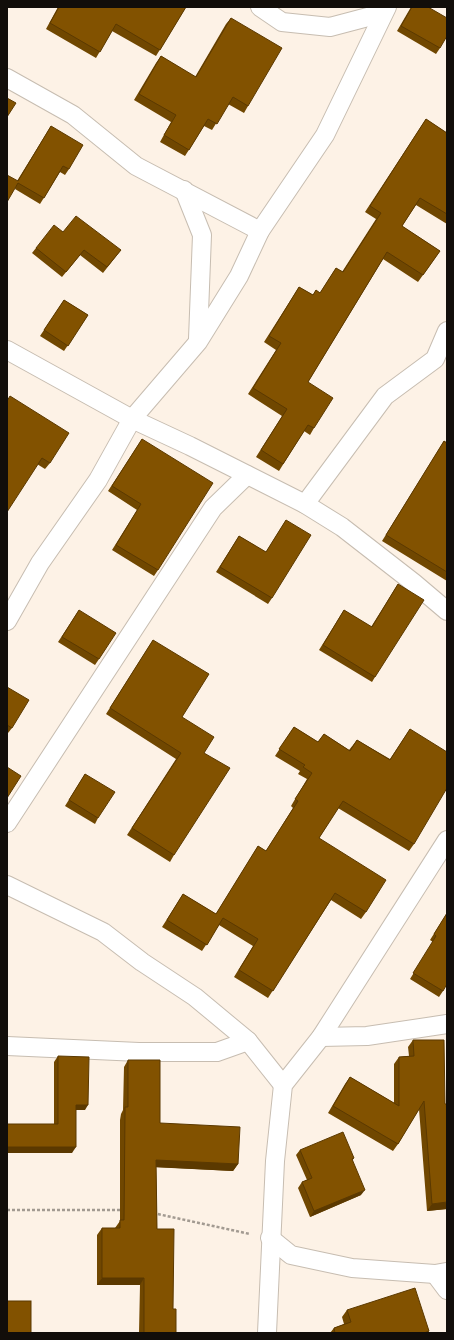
<svg xmlns="http://www.w3.org/2000/svg" width="454" height="1340" font-family="'Source Sans 3',sans-serif">
	<style>
		.lines { fill: none; stroke-linecap: round; stroke-linejoin: round }
		.minor-casing { stroke: #c7bdb1; stroke-width: 20 }
		.path { stroke: #a29a91; stroke-width: 2.5; stroke-dasharray: 3 2; stroke-linecap: butt }
		.minor { stroke: #fff; stroke-width: 18 }
		.wall { fill: #704700 }
		.shaded-wall { fill: #5b3900 }
		.building { fill: #825200; stroke: #5b3900 }
	</style>
	<rect width="100%" height="100%" fill="#fdf2e6"/>
	<g class="lines">
		<defs>
			<g id="minor">
				<path d="M260 7 282 22 330 27 383 13"/>
				<path d="M7 78 73 115 136 166 260 231"/>
				<path d="M184 190 202 235 198 339"/>
				<path d="M7 350 132 419 190 446 305 504 342 527 414 583 447 611"/>
				<path d="M305 504 385 396 435 359 447 331"/>
				<path d="M7 621 40 563 98 480 132 419 198 342 239 276 260 231 325 135 387 7"/>
				<path d="M7 823 213 508 247 475"/>
				<path d="M7 885 103 932 142 962 195 997 248 1041 283 1085"/>
				<path d="M321 1037 367 1036 447 1024"/>
				<path d="M7 1046 139 1052H217L248 1041"/>
				<path d="M270 1238 291 1255 352 1268 435 1274"/>
				<path d="M446 1272 435 1274 447 1290"/>
				<path d="M267 1333 275 1161 283 1085 321 1037 447 840"/>
			</g>
		</defs>
		<!-- minor casing -->
		<use href="#minor" class="minor-casing"/>
		<!-- path -->
		<g class="path">
			<path d="M7 1210H123"/>
			<path d="M153 1213 250 1234"/>
		</g>
		<!-- minor -->
		<use href="#minor" class="minor"/>
	</g>
	<!-- wall -->
	<g class="wall">
		<path d="M58 7H186L156 56 112 31 96 58 46 29Z"/>
		<path d="M411 7H428L440 48 436 54 397 31Z"/>
		<path d="M231 18 248 106 244 113 228 104 212 130 204 126 185 156 160 142 171 122 134 100 156 63 161 56 195 77 226 24Z"/>
		<path d="M426 119 447 133V224L416 205 402 226 440 251 418 282 383 259 308 382 314 428 310 435 304 431 279 471 256 457 282 416 248 394 276 350 264 342 299 287 313 295 316 290 320 293 336 268 342 272 376 219 365 212Z"/>
		<path d="M51 126 69 169 65 175 60 172 40 204 15 189 17 181Z"/>
		<path d="M63 232 121 250 103 273 80 255 62 277 32 253 36 248Z"/>
		<path d="M64 300 88 315 64 351 40 336Z"/>
		<path d="M7 401 50 463 45 469 37 464Z"/>
		<path d="M142 439 158 570 154 576 112 550 137 510 108 491Z"/>
		<path d="M444 441 447 443V581L382 541Z"/>
		<path d="M286 520 272 598 268 604 216 572 239 536 266 552Z"/>
		<path d="M398 584 375 677 372 682 319 650 344 610 371 627Z"/>
		<path d="M79 610 99 659 95 665 58 642Z"/>
		<path d="M153 640 182 717 204 753 174 855 170 862 127 835 176 759 106 714Z"/>
		<path d="M7 687 12 728 8 733H7Z"/>
		<path d="M294 727 318 742 324 734 349 750 357 740 390 759 410 729 414 844 409 851 338 808 319 838 366 912 361 919 331 900 268 998 234 977 253 946 219 925 202 951 162 927 183 894 216 914 258 846 266 851 293 808 291 806 307 779 298 774 300 771 275 756Z"/>
		<path d="M85 774 98 818 95 824 65 806Z"/>
		<path d="M447 913 443 991 439 997 410 979 433 942 430 940Z"/>
		<path d="M413 1040 447 1209 427 1211 419 1109 398 1144 393 1151 328 1113 345 1084 350 1077 394 1103V1064L399 1057 409 1056 408 1047Z"/>
		<path d="M58 1056 85 1110H76L72 1153H7L54 1124V1062Z"/>
		<path d="M128 1060 160 1123 238 1164 233 1171 156 1167 157 1229 173 1309 176 1333H139L140 1285H97V1235L102 1228H115L120 1221V1120L121 1114 123 1110 124 1067Z"/>
		<path d="M300 1150 354 1158 352 1161 361 1195 310 1217 298 1188 302 1182 307 1180 296 1155Z"/>
		<path d="M347 1310 429 1331 428 1333H330L334 1328 344 1324 342 1317Z"/>
	</g>
	<!-- shaded-wall -->
	<g class="shaded-wall">
		<path d="M76 1105H88L85 1110H72Z"/>
		<path d="M7 1147H76L72 1153H7Z"/>
		<path d="M156 1160 238 1164 233 1171 151 1167Z"/>
		<path d="M365 1190 361 1195 310 1217 314 1211Z"/>
		<path d="M447 1202V1209L427 1211 432 1204Z"/>
		<path d="M102 1278H144L140 1285H97Z"/>
	</g>
	<!-- building -->
	<g class="building">
		<path d="M59 7H186L160 50 116 24 100 52 50 23Z"/>
		<path d="M412 7H428L447 18V36L440 48 401 26Z"/>
		<path d="M231 18 282 48 248 106 233 97 217 124 208 119 189 150 164 135 176 115 139 94 161 56 196 77Z"/>
		<path d="M7 98 16 103 7 117Z"/>
		<path d="M426 119 447 133V214L420 198 402 226 440 251 423 275 387 252 308 382 333 398 314 428 308 425 283 464 261 450 287 409 253 388 281 343 269 336 299 287 313 295 316 290 320 293 336 268 343 272 381 213 370 206Z"/>
		<path d="M51 126 83 145 69 169 63 166 44 198 18 183 7 202V175L18 181Z"/>
		<path d="M76 216 121 250 107 267 84 250 66 272 36 248 54 225 63 232Z"/>
		<path d="M64 300 88 315 68 346 44 330Z"/>
		<path d="M10 396 69 433 50 463 42 458 7 512V401Z"/>
		<path d="M142 439 213 483 158 570 116 545 141 504 112 486Z"/>
		<path d="M444 441 447 443V572L386 535Z"/>
		<path d="M286 520 311 535 272 598 220 567 239 536 266 552Z"/>
		<path d="M398 584 424 600 375 677 323 645 344 610 372 627Z"/>
		<path d="M79 610 116 633 99 659 62 637Z"/>
		<path d="M153 640 209 674 182 717 214 737 204 753 230 768 174 855 132 828 181 753 110 708Z"/>
		<path d="M7 687 29 700 12 728 7 725Z"/>
		<path d="M294 727 318 742 324 734 350 751 357 740 390 760 410 729 447 752V788L414 844 343 801 319 838 386 880 366 912 335 893 273 991 239 970 258 939 223 918 207 945 167 920 183 894 216 914 258 846 266 851 298 801 295 799 312 773 303 767 305 765 279 749Z"/>
		<path d="M7 767 21 776 7 798Z"/>
		<path d="M85 774 115 792 98 818 69 800Z"/>
		<path d="M447 913V984L443 991 413 973 436 936 434 934Z"/>
		<path d="M413 1040H444L445 1104H447V1202L432 1204 424 1101 398 1144 333 1106 350 1077 399 1106V1057L414 1056Z"/>
		<path d="M58 1056 89 1057 88 1105H76V1147H7V1124H58Z"/>
		<path d="M128 1060H160V1123L240 1127 238 1164 156 1160 157 1229H174L173 1309H176V1333H144V1278H102V1228H120V1220H124L125 1114V1107H128Z"/>
		<path d="M343 1132 354 1158 352 1159 365 1190 314 1211 302 1182 312 1178 300 1150Z"/>
		<path d="M415 1288 429 1331 424 1333H335L334 1328 351 1322 347 1310Z"/>
		<rect x="7" y="1301" width="24" height="32"/>
	</g>
	<!-- border -->
	<rect width="454" height="1340" fill="none" stroke="#120e0a" stroke-width="16"/>
</svg>
